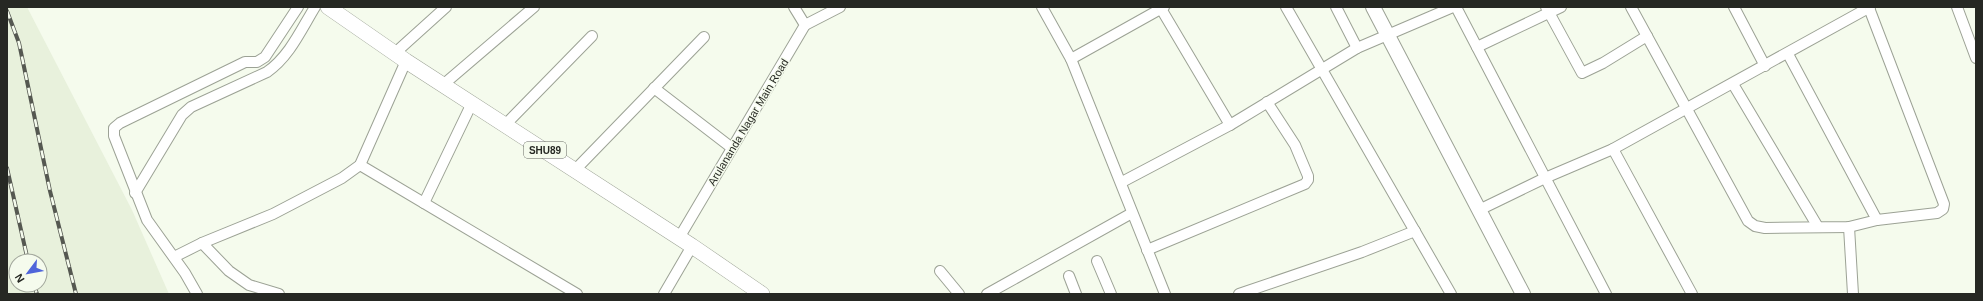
<svg xmlns="http://www.w3.org/2000/svg" width="1983" height="301" font-family="Helvetica,sans-serif">
	<style>
		.built { fill: #e8f1dc; fill-rule: evenodd }
		.lines { fill: none; stroke-linecap: round; stroke-linejoin: round }
		.street-casing { stroke: #9ca295; stroke-width: 12 }
		.secondary-casing { stroke: #9ca295; stroke-width: 16 }
		.primary-casing { stroke: #9ca295; stroke-width: 16 }
		.street { stroke: #fff; stroke-width: 10 }
		.secondary { stroke: #fff; stroke-width: 14 }
		.primary { stroke: #fff; stroke-width: 15 }
		.rail-casing { stroke: #555851; stroke-width: 4 }
		.rail { stroke: #f5fbed; stroke-width: 2.5; stroke-dasharray: 8; stroke-linecap: butt }
		.labels { text-anchor: middle; dominant-baseline: central; stroke-width: 3; stroke-linejoin: round; paint-order: stroke }
		.shield { fill: #f5fbed; stroke: #646760; stroke-width: 1 }
		.shield-label { font-size: 10px; font-weight: bold; fill: #262823 }
		.street-label { font-size: 11px; fill: #262823; stroke: #f5fbed }
	</style>
	<rect width="100%" height="100%" fill="#f5fbed"/>
	<!-- built -->
	<path class="built" d="M7 7H27L132 210 169 294H7ZM16 261H40V285H16Z"/>
	<g class="lines">
		<defs>
			<g id="street">
				<path d="M1042 7 1071 59 1165 294"/>
				<path d="M1160 7 1230 125"/>
				<path d="M1286 7 1451 294"/>
				<path d="M1336 7 1357 48"/>
				<path d="M1456 7 1606 294"/>
				<path d="M1546 7 1582 73 1603 63 1647 36"/>
				<path d="M1631 7 1748 221 1755 226 1765 228 1849 227 1877 220 1788 54"/>
				<path d="M1734 7 1765 66"/>
				<path d="M1957 7 1976 58"/>
				<path d="M1869 8 1944 204 1943 209 1937 213 1877 220"/>
				<path d="M805 25 840 7"/>
				<path d="M1477 47 1561 7"/>
				<path d="M395 53 446 7"/>
				<path d="M1071 59 1164 7"/>
				<path d="M444 84 534 7"/>
				<path d="M1733 84 1818 227"/>
				<path d="M654 88 732 148"/>
				<path d="M505 125 592 36"/>
				<path d="M1613 149 1692 294"/>
				<path d="M360 165 577 294"/>
				<path d="M576 169 704 37"/>
				<path d="M1122 182 1230 125 1357 48 1453 7"/>
				<path d="M135 193 182 115 191 107 267 72C289 57 301 30 315 7"/>
				<path d="M424 203 472 103"/>
				<path d="M1479 210 1545 178 1613 149 1870 7"/>
				<path d="M1849 227 1853 294"/>
				<path d="M679 238 805 25 794 7"/>
				<path d="M202 243 229 271 249 285 279 294"/>
				<path d="M1147 250 1305 184 1308 180V176L1295 145 1267 102"/>
				<path d="M174 257 202 243 273 214 342 178 360 165 406 61"/>
				<path d="M1097 261 1111 294"/>
				<path d="M940 271 959 294"/>
				<path d="M1069 276 1076 294"/>
				<path d="M197 294 185 273 147 220 114 136V128L120 123 245 62H257L265 57 298 7"/>
				<path d="M664 294 692 246"/>
				<path d="M987 294 1132 213"/>
				<path d="M1239 294 1362 252 1415 231"/>
			</g>
			<path id="secondary" d="M1373 7 1523 294"/>
			<path id="primary" d="M328 7 406 61 692 246 762 294"/>
		</defs>
		<!-- street casing -->
		<use href="#street" class="street-casing"/>
		<!-- secondary casing -->
		<use href="#secondary" class="secondary-casing"/>
		<!-- primary casing -->
		<use href="#primary" class="primary-casing"/>
		<!-- street -->
		<use href="#street" class="street"/>
		<!-- secondary -->
		<use href="#secondary" class="secondary"/>
		<!-- primary -->
		<use href="#primary" class="primary"/>
		<defs>
			<g id="rail">
				<path d="M7 11 19 43 50 191 76 294"/>
				<path d="M7 168 28 261"/>
				<path d="M34 285 37 294"/>
			</g>
		</defs>
		<!-- rail casing -->
		<use href="#rail" class="rail-casing"/>
		<!-- rail -->
		<use href="#rail" class="rail"/>
	</g>
	<g class="labels">
		<!-- shield labels -->
		<rect class="shield" x="524" y="142" width="42" height="16" rx="3"/>
		<g class="shield-label">
			<text x="545" y="150">SHU89</text>
		</g>
		<!-- street labels -->
		<g class="street-label">
			<text transform="translate(748 122) rotate(-59)">Arulananda Nagar Main Road</text>
		</g>
	</g>
	<!-- border -->
	<rect width="1983" height="301" fill="none" stroke="#262823" stroke-width="16"/>
	<!-- north arrow -->
	<g transform="translate(28 273) rotate(238)"><circle r="19" fill="#f5fbed" stroke="#a2a79c"/>
	<path d="M0-3L7 15L0 10L-7 15Z" fill="#4f65da"/>
	<text y="-6" font-size="11" font-weight="bold" text-anchor="middle" fill="#262823">N</text>
	</g>
</svg>
